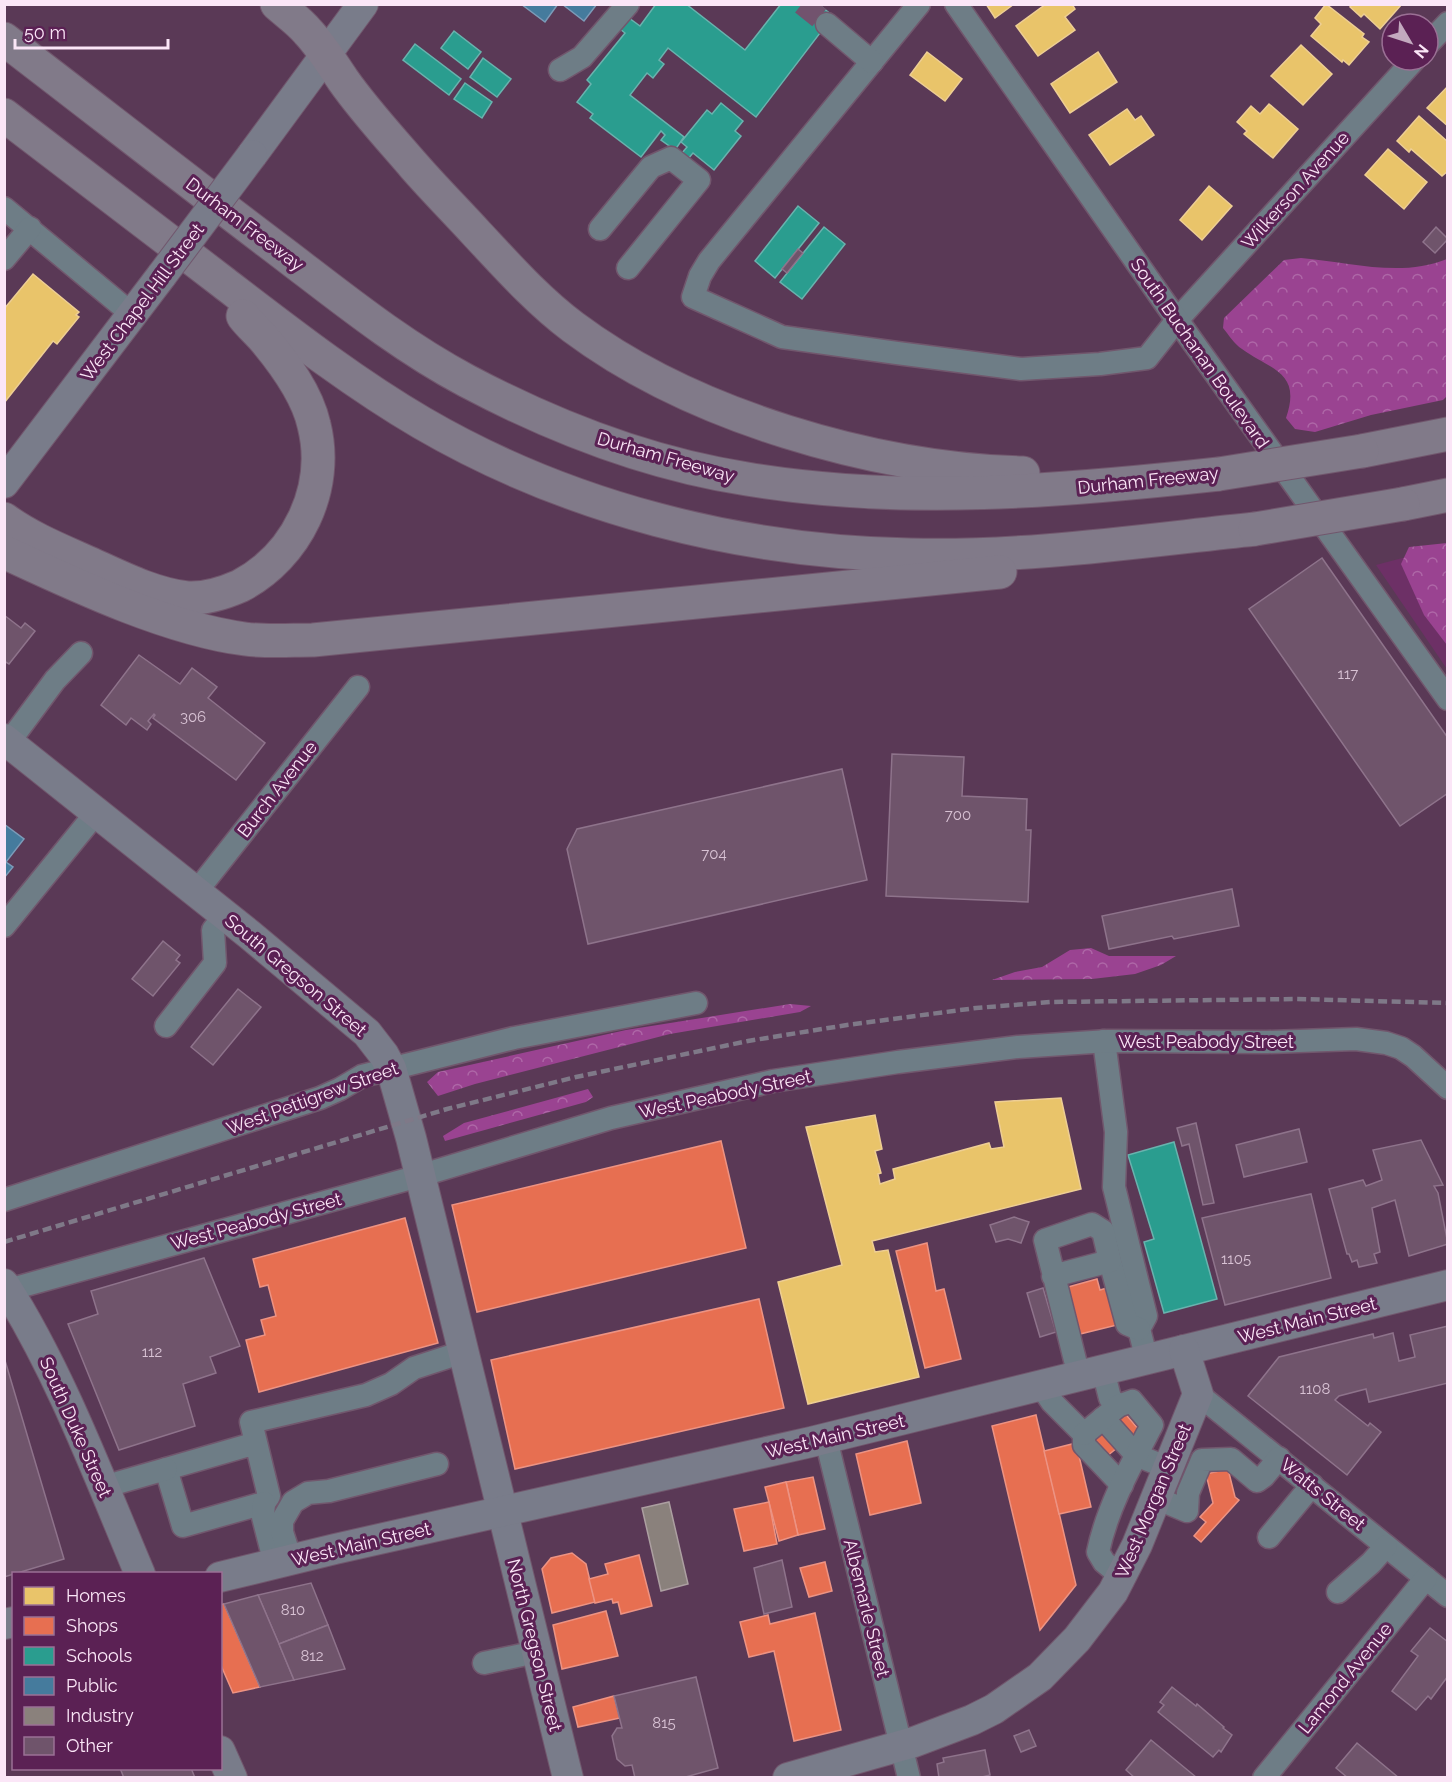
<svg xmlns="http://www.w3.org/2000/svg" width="1452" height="1782" font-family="Raleway,sans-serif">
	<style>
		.built { fill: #6d3066 }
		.forest { fill: url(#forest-crowns) }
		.homes { fill: #e9c46a; stroke: #eece94; stroke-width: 1.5 }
		.shops { fill: #e76f51; stroke: #ed9383; stroke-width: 1.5 }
		.schools { fill: #2a9d8f; stroke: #69b3ae; stroke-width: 1.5 }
		.public { fill: #457b9d; stroke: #7c9bb8; stroke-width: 1.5 }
		.industry { fill: #8a817c; stroke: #ac9fa1; stroke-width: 1.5 }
		.building { fill: #6f546b; stroke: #8e738b; stroke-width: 1.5 }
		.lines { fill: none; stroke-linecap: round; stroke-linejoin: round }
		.minor-tunnel { stroke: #72536e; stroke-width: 22; stroke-dasharray: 22 11; stroke-linecap: butt }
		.minor-casing { stroke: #71576d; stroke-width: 25 }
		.major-casing { stroke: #71576d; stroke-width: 32 }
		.highway-casing { stroke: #71576d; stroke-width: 35 }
		.minor { stroke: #6e7d86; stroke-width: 22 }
		.major { stroke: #797c8a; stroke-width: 30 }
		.highway { stroke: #817a89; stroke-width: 33 }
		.rail { stroke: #7f7988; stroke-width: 4.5; stroke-dasharray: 9 4.5; stroke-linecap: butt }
		.major-bridge-casing { stroke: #71576d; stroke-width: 32; stroke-linecap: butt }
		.highway-bridge-casing { stroke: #71576d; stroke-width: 35; stroke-linecap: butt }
		.major-bridge { stroke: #797c8a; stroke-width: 30 }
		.highway-bridge { stroke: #817a89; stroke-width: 33 }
		.labels { text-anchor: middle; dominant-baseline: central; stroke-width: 6; stroke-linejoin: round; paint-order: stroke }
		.number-label { font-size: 15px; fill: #d8c2d4 }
		.street-label { font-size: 18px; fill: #fbe6f7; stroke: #5b2154 }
	</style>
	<defs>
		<pattern id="forest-crowns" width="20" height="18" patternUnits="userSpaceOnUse" patternTransform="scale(1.5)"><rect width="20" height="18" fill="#9a4391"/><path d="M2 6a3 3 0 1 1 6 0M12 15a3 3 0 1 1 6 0" fill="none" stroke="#ae67a7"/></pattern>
	</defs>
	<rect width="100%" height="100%" fill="#5a3956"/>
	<!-- built -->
	<path class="built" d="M1447 546V669L1376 565Z"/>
	<!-- forest -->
	<g class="forest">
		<path d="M1301 258C1349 262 1401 278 1447 259V396L1443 400 1371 415 1315 432 1295 429 1286 418C1302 372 1271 370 1242 349 1234 344 1229 335 1223 328L1224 318 1284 260Z"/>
		<path d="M1447 543H1448L1447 645 1424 615 1401 564 1409 547Z"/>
		<path d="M1091 948 1109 956H1176L1161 965 1135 974 1092 979 992 980 1015 972 1042 967 1070 950Z"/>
		<path d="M790 1004 811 1006 800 1012 670 1034 475 1084 438 1096 427 1082 438 1072 626 1030Z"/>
		<path d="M588 1089 593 1097 586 1102 445 1141 443 1136 464 1123Z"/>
	</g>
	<!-- homes -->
	<g class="homes">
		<path d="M986 4H1014L995 18Z"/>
		<path d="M1046 4H1072L1075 9 1065 17 1075 30 1038 56 1016 26Z"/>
		<path d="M1326 4 1364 34 1362 37 1369 42 1349 65 1343 60 1342 62 1311 36 1321 24 1315 18Z"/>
		<path d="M1352 4H1402L1380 29 1364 14 1361 17 1350 7Z"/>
		<path d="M1301 45 1332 74 1303 105 1271 76Z"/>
		<path d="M927 52 962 79 945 101 910 75Z"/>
		<path d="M1098 52 1117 82 1070 113 1051 84Z"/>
		<path d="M1448 86V126L1427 108Z"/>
		<path d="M1269 104 1298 129 1273 158 1244 134 1247 131 1237 122 1251 106 1260 114Z"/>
		<path d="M1127 109 1135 120 1141 116 1154 135 1110 165 1089 135Z"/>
		<path d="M1419 116 1448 142V171L1442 176 1411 149 1409 152 1397 141Z"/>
		<path d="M1388 149 1427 182 1404 209 1365 175Z"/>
		<path d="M1209 186 1232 206 1202 240 1180 220Z"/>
		<path d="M33 274 79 312 76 315 79 317 57 344 53 341 4 403V309Z"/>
		<path d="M1061 1098 1081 1189 872 1241 875 1252 888 1250 919 1377 808 1404 778 1282 842 1265 806 1127 875 1115 882 1149 875 1151 881 1173 878 1174 880 1184 895 1179 893 1169 989 1143 991 1149 1004 1147 995 1102Z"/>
	</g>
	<!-- shops -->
	<g class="shops">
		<path d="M721 1141 746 1248 477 1312 452 1205Z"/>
		<path d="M405 1218 438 1343 259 1392 246 1340 265 1335 261 1320 276 1316 268 1285 260 1287 253 1259Z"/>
		<path d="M927 1243 936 1291 944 1289 961 1359 925 1368 896 1251Z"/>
		<path d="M1097 1279 1100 1290 1107 1288 1117 1325 1080 1334 1068 1287Z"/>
		<path d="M759 1299 784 1408 515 1469 491 1360Z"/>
		<path d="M1123 1411 1139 1430 1101 1461 1086 1442Z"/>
		<path d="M1036 1415 1076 1585 1040 1630 992 1426Z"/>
		<path d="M907 1441 921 1503 870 1515 856 1454Z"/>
		<path d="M1076 1443 1091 1507 1059 1514 1044 1451Z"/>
		<path d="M1228 1469 1235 1497 1239 1500 1201 1542 1194 1536 1206 1522 1200 1517 1213 1503 1206 1474Z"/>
		<path d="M813 1477 825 1529 798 1535 786 1482Z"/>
		<path d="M786 1482 798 1535 779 1541 765 1487Z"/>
		<path d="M769 1502 777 1544 744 1551 734 1509Z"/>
		<path d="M572 1553 586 1564 595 1602 552 1613 542 1569 551 1558Z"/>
		<path d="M639 1555 652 1606 621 1614 618 1602 613 1603 612 1599 595 1603 589 1579 608 1574 605 1564Z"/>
		<path d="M825 1562 832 1591 809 1597 800 1568Z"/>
		<path d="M224 1604 260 1687 233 1693 220 1663V1605Z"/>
		<path d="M606 1611 618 1656 562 1669 553 1625Z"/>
		<path d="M815 1613 841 1730 794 1741 774 1651 749 1657 740 1622 768 1615 770 1624Z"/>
		<path d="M614 1696 620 1718 578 1727 573 1707Z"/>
	</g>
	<!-- schools -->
	<g class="schools">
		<path d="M656 4H686L745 50 781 4H818L833 16 756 117 668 48 659 60 664 64 653 78 647 73 630 95 684 137 675 150 661 140 665 135 661 131 641 157 590 118 593 114 577 102 591 84 587 80 625 33 620 29 629 18 640 26Z"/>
		<path d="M454 31 481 52 468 69 441 48Z"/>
		<path d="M415 44 461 79 449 95 403 60Z"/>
		<path d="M483 58 511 79 497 97 470 77Z"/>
		<path d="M465 83 492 102 482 118 454 99Z"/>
		<path d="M721 103 743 121 735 131 741 136 714 170 693 153 688 159 682 153 687 147 681 142 707 110 712 114Z"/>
		<path d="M798 206 819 223 775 278 755 261Z"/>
		<path d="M824 227 845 244 802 299 780 282Z"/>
		<path d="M1174 1142 1217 1299 1164 1313 1144 1242 1154 1239 1128 1155Z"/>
	</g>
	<!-- public -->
	<g class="public">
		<path d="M521 4H558L545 22Z"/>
		<path d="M562 4H597L584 21Z"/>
		<path d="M4 824 24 839 6 862 13 867 4 878Z"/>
	</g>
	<!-- industry -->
	<path class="industry" d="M669 1502 688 1584 661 1591 642 1508Z"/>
	<!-- building -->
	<g class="building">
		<path d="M1436 227 1448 239 1435 253 1423 242Z"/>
		<path d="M798 249 803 253 787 273 782 269Z"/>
		<path d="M1322 558 1448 738V793L1400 826 1249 609Z"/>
		<path d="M4 615 21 628 25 623 35 631 9 664 4 661Z"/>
		<path d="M139 655 180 684 192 668 217 687 208 698 265 743 236 780 153 718 155 715 154 714 148 721 151 724 147 730 131 718 126 725 101 705Z"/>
		<path d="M892 754 964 757 962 796 1027 799 1026 830H1031L1028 902 886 896Z"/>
		<path d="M842 769 867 880 588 944 567 849 577 829Z"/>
		<path d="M1232 889 1239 926 1174 939 1172 936 1109 949 1102 916Z"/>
		<path d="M163 941 180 955 176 960 180 963 153 996 132 979Z"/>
		<path d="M238 989 261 1007 213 1065 191 1047Z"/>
		<path d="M1196 1123 1214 1203 1203 1205 1189 1144 1182 1146 1177 1128Z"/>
		<path d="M1299 1129 1307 1162 1244 1177 1236 1145Z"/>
		<path d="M1421 1140 1443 1185 1434 1186 1438 1193 1448 1244 1409 1256 1395 1200 1372 1208 1380 1252 1374 1254 1377 1263 1359 1267 1357 1260 1352 1262 1349 1254H1347L1329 1189 1363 1180 1366 1186 1382 1180 1373 1150Z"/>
		<path d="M1311 1194 1331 1278 1225 1305 1202 1218Z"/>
		<path d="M1014 1217 1029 1222 1021 1243 1008 1239 996 1242 990 1225Z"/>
		<path d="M204 1258 240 1346 210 1357 216 1373 183 1384 195 1426 119 1450 68 1324 98 1314 91 1291Z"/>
		<path d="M1043 1288 1056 1332 1040 1337 1027 1293Z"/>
		<path d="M1448 1326V1383L1369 1402 1366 1389 1339 1396 1335 1400 1368 1426 1370 1423 1381 1432 1347 1475 1248 1396 1279 1357 1373 1334 1374 1338 1393 1333 1399 1361 1415 1357 1410 1335Z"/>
		<path d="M4 1357 64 1559 4 1577Z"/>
		<path d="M782 1560 792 1607 764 1614 754 1568Z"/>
		<path d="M311 1583 328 1625 279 1644 258 1595Z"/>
		<path d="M258 1595 279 1644 294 1680 260 1687 224 1604Z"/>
		<path d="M328 1625 345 1669 294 1680 279 1644Z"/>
		<path d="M1430 1628 1448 1642V1676L1431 1699 1428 1696 1416 1710 1392 1691 1418 1656 1411 1651Z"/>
		<path d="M696 1677 718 1768 682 1778H635L632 1765 625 1766 617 1759 612 1736 617 1728H622L614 1696Z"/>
		<path d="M1172 1687 1196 1706 1197 1704 1224 1727 1223 1728 1232 1735 1221 1752 1219 1750 1213 1757 1158 1712 1164 1705 1160 1702Z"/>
		<path d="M1029 1730 1036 1746 1021 1752 1014 1736Z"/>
		<path d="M1151 1740 1196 1777V1778H1135L1126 1770Z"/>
		<path d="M1357 1743 1399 1778H1348L1336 1768Z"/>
		<path d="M985 1750 990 1775 978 1778H939L937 1764 944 1762 943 1758Z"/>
		<path d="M120 1768H191L195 1778H124Z"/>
	</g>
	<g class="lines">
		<!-- minor-tunnel -->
		<path class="minor-tunnel" d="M802 4 827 24"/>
		<defs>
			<g id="minor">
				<path d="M919 4 709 261 700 276 693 297 782 337 897 353 1021 369 1100 364 1147 358 1177 320 1414 60"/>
				<path d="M956 4 1165 303 1448 699"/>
				<path d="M827 24 872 62"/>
				<path d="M1428 44 1448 23"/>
				<path d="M560 70 582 57 628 4"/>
				<path d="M4 208 133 315"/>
				<path d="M600 229 651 167 671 158 699 180 628 268"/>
				<path d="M4 259 30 228"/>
				<path d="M9 742 55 680 81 653"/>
				<path d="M196 892 358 687"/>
				<path d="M4 926 96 813"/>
				<path d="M166 1026 215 963 213 930 225 915"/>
				<path d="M1104 1041 1116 1132 1114 1187 1146 1316 1139 1329 1147 1360"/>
				<path d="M4 1200 320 1098 340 1089 362 1076 514 1038 696 1003"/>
				<path d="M1110 1261 1127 1324 1139 1329"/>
				<path d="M1053 1276 1110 1261 1103 1231 1092 1224 1045 1240 1079 1376"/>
				<path d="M8 1290 419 1176 611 1118 773 1081 898 1062 1018 1047 1108 1041 1267 1042 1356 1039 1386 1043 1401 1048 1413 1056 1448 1088"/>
				<path d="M1103 1370 1110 1398 1118 1406"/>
				<path d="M1041 1386 1052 1402 1084 1434V1445L1122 1485"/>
				<path d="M1198 1394 1448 1596"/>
				<path d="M1103 1418 1136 1455 1168 1468"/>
				<path d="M1084 1434 1118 1406 1132 1401 1152 1425C1131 1465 1107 1508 1098 1552L1104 1562 1121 1576"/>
				<path d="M826 1439 909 1778"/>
				<path d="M256 1443 166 1469 183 1526 264 1503 269 1496 251 1422 366 1395 391 1384 414 1368 463 1352"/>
				<path d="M103 1487 166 1469"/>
				<path d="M1156 1498 1187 1511 1188 1493 1202 1460 1231 1459 1257 1481 1264 1476 1279 1458"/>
				<path d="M264 1503 263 1517 274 1560"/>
				<path d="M1269 1537 1312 1485"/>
				<path d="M291 1560 282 1532V1521L293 1502 308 1493 329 1491 437 1464"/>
				<path d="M1338 1592 1371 1563 1386 1546"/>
				<path d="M484 1663 536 1652"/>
				<path d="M1264 1778 1426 1578"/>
			</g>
			<g id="major">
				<path d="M252 155 363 4"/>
				<path d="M4 483 162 275"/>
				<path d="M4 739 250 935 367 1033 384 1055 391 1068 411 1138 568 1778"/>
				<path d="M4 1284C60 1372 99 1477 140 1574"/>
				<path d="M220 1577 335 1549 811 1442 1448 1285"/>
				<path d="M4 1624 14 1622"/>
				<path d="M220 1751 232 1778"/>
				<path d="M788 1778 914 1742 972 1720 994 1709 1040 1677 1077 1639 1113 1592 1137 1545 1198 1394 1184 1350"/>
			</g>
			<g id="highway">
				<path d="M277 4C287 13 299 21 308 32 322 47 332 64 343 80 364 110 390 138 414 166 434 189 456 211 477 234 507 266 537 300 573 327 692 416 875 469 1023 473"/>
				<path d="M4 39C98 111 190 183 284 254 343 299 401 346 467 381 554 427 650 464 747 479 904 505 1063 491 1219 474"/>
				<path d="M4 115C78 172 151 227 224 283 288 332 352 382 422 423 568 508 741 552 910 555 1025 558 1140 541 1255 529"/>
				<path d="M1362 451 1448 434"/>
				<path d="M1403 504 1448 495"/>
				<path d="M4 519C30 538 60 550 89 563 120 577 153 594 187 598 205 599 224 593 240 586 297 556 330 489 314 425 307 394 285 364 264 339 257 331 249 324 243 316"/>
				<path d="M4 552C75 585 168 629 245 639 267 642 291 640 313 640L1000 572"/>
			</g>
		</defs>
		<!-- minor casing -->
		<use href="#minor" class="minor-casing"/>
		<!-- major casing -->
		<use href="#major" class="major-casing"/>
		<!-- highway casing -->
		<use href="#highway" class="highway-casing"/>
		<!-- minor -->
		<use href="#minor" class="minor"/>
		<!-- major -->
		<use href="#major" class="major"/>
		<!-- highway -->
		<use href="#highway" class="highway"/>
		<!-- rail -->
		<path class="rail" d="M4 1242 447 1109 576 1077 748 1041 847 1025 976 1008 1051 1002 1297 999 1448 1003"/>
		<defs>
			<path id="major-bridge" d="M162 275 252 155"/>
			<g id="highway-bridge">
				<path d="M1219 474 1362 451"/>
				<path d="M1255 529 1403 504"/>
			</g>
		</defs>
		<!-- major-bridge casing -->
		<use href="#major-bridge" class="major-bridge-casing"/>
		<!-- highway-bridge casing -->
		<use href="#highway-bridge" class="highway-bridge-casing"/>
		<!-- major-bridge -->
		<use href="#major-bridge" class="major-bridge"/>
		<!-- highway-bridge -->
		<use href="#highway-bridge" class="highway-bridge"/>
	</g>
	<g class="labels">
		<!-- number labels -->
		<g class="number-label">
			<text x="1348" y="674">117</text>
			<text x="193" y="717">306</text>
			<text x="958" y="815">700</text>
			<text x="714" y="854">704</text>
			<text x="1236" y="1259">1105</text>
			<text x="152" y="1352">112</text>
			<text x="1315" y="1389">1108</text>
			<text x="293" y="1610">810</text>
			<text x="312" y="1656">812</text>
			<text x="664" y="1723">815</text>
		</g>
		<!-- street labels -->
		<g class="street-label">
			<text transform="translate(1295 190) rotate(-48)">Wilkerson Avenue</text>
			<text transform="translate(245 224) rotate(37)">Durham Freeway</text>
			<text transform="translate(142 302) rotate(-53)">West Chapel Hill Street</text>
			<text transform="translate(1200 353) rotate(55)">South Buchanan Boulevard</text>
			<text transform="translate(666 457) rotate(16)">Durham Freeway</text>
			<text transform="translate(1148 480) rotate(-6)">Durham Freeway</text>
			<text transform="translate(277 789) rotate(-52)">Burch Avenue</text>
			<text transform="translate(296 975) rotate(40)">South Gregson Street</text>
			<text x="1206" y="1041">West Peabody Street</text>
			<text transform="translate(725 1094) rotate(-12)">West Peabody Street</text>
			<text transform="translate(312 1098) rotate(-20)">West Pettigrew Street</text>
			<text transform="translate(256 1221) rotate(-15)">West Peabody Street</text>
			<text transform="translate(1307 1320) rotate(-14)">West Main Street</text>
			<text transform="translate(76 1427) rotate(66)">South Duke Street</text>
			<text transform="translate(835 1436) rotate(-13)">West Main Street</text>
			<text transform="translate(1323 1494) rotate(39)">Watts Street</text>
			<text transform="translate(1153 1501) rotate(-67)">West Morgan Street</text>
			<text transform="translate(361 1544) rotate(-13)">West Main Street</text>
			<text transform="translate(867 1608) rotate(76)">Albemarle Street</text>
			<text transform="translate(535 1645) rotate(76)">North Gregson Street</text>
			<text transform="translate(1345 1678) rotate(-51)">Lamond Avenue</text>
		</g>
	</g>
	<!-- border -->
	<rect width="1452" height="1782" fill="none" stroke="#fbe6f7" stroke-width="12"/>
	<!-- legend -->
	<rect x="12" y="1572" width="210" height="198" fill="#5b2154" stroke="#9b7095" stroke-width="1.5"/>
	<rect x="24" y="1587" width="30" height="18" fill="#e9c46a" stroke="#9b7095" stroke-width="1.5"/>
	<text x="66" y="1602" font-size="18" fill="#fbe6f7">Homes</text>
	<rect x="24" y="1617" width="30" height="18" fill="#e76f51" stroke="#9b7095" stroke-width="1.5"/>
	<text x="66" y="1632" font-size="18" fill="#fbe6f7">Shops</text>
	<rect x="24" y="1647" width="30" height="18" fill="#2a9d8f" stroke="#9b7095" stroke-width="1.5"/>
	<text x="66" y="1662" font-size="18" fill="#fbe6f7">Schools</text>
	<rect x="24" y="1677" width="30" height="18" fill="#457b9d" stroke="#9b7095" stroke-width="1.5"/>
	<text x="66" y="1692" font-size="18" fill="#fbe6f7">Public</text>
	<rect x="24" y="1707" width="30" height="18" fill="#8a817c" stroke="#9b7095" stroke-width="1.5"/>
	<text x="66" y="1722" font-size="18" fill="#fbe6f7">Industry</text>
	<rect x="24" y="1737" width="30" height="18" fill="#6f546b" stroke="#9b7095" stroke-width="1.5"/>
	<text x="66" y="1752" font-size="18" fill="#fbe6f7">Other</text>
	<!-- north arrow -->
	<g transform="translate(1410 42) rotate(129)"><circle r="28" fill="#5b2154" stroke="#9b7095" stroke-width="1.5"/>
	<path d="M0-4.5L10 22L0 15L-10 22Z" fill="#c3a9bf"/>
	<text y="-9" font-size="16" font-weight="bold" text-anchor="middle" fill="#fbe6f7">N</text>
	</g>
	<!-- scale -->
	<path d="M15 39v9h153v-9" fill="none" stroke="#fbe6f7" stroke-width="3"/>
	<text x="24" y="39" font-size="18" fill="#fbe6f7" stroke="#5b2154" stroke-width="4.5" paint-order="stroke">50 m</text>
</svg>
